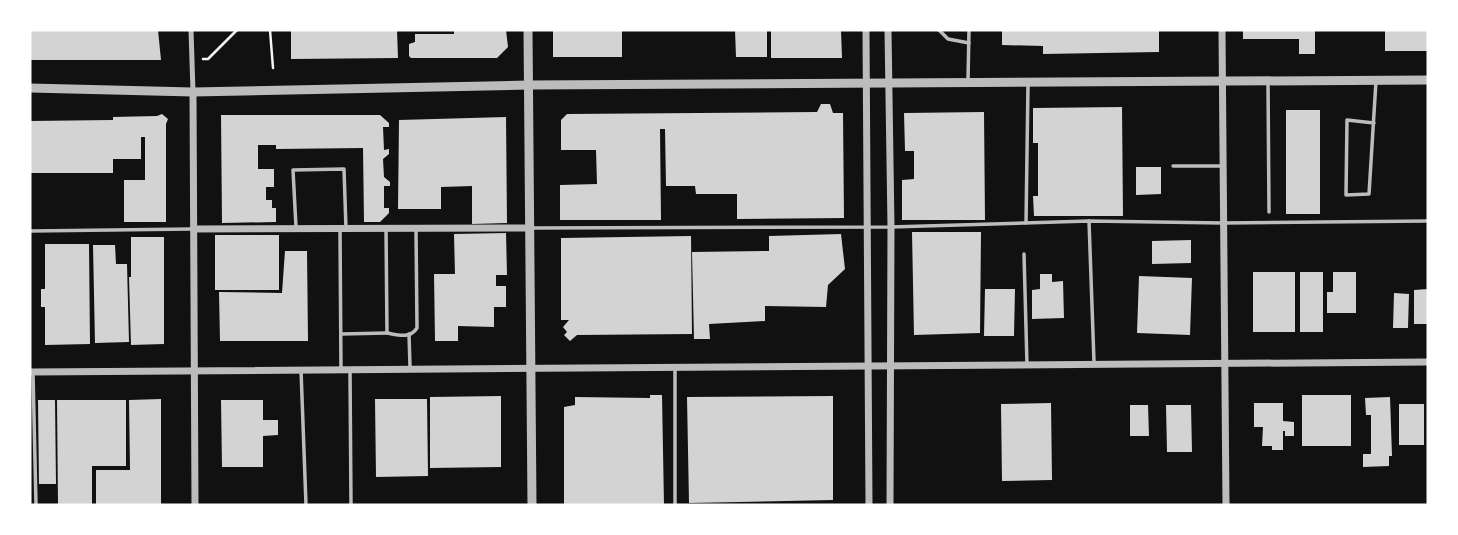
<svg xmlns="http://www.w3.org/2000/svg" width="1458" height="535" font-family="Jost,sans-serif">
	<style>
		.building { fill: #d3d3d3 }
		.lines { fill: none; stroke-linecap: round; stroke-linejoin: round }
		.path { stroke: #f5f5f5; stroke-width: 2.5 }
		.service { stroke: #bcbcbc; stroke-width: 3.5 }
		.pedestrian { stroke: #bcbcbc; stroke-width: 5 }
		.minor { stroke: #bcbcbc; stroke-width: 7 }
		.tertiary { stroke: #bcbcbc; stroke-width: 9 }
	</style>
	<rect width="100%" height="100%" fill="#111"/>
	<!-- building -->
	<g class="building">
		<path d="M30 30H158L161 60H30Z"/>
		<path d="M291 30H397L398 58 291 59Z"/>
		<path d="M454 30H506L508 47 497 58H411L409 56V44L415 42V34H454Z"/>
		<rect x="553" y="30" width="69" height="27"/>
		<path d="M735 30H767V57H736Z"/>
		<path d="M771 30H841L842 58H771Z"/>
		<path d="M1002 30H1159V52L1043 54V46L1002 45Z"/>
		<path d="M1243 30H1315V54H1299V39H1243Z"/>
		<rect x="1385" y="30" width="43" height="21"/>
		<path d="M821 104H830L833 113H843L844 218 737 219V194H696L695 186H666L665 129H660L661 220H560V185L597 184 596 150H561V120L567 114 817 112Z"/>
		<path d="M1122 107 1123 216H1034L1033 196H1038V143H1033V108Z"/>
		<rect x="1286" y="110" width="34" height="104"/>
		<path d="M984 112 985 220H902V180L914 179V151H905L904 113Z"/>
		<path d="M162 114 168 119 166 124V222H124V180H145V137H141V159H113V173H30V121L113 120V117L157 116Z"/>
		<path d="M221 115H380L389 123V127H383L384 150 389 149V154L383 159 384 177 390 182V186H384V208H389V213L380 222H364L363 148 276 149V145H258V169H274V187H266V200H272V208H276V222L222 223Z"/>
		<path d="M506 117 507 223 472 224V186L441 187V209H398L399 120Z"/>
		<path d="M1136 167H1161V194L1136 195Z"/>
		<path d="M912 232H981L980 333 914 335Z"/>
		<path d="M506 233 507 275H496V286H506V307H494V327L458 326V341H435L434 274H455L454 234Z"/>
		<path d="M841 234 845 269 828 285 826 307 765 306V321L709 324 710 339H694L692 252 769 251V236Z"/>
		<rect x="215" y="235" width="64" height="55"/>
		<path d="M691 236 692 334 577 335 570 341 564 335 567 332 563 327 569 320H561V238Z"/>
		<path d="M131 237H164V344L131 345 129 277H131Z"/>
		<path d="M1191 240V263L1152 264V241Z"/>
		<path d="M45 244H89L90 344 45 345V307H41V289H45Z"/>
		<path d="M93 245H115L116 264H127L129 342 95 343Z"/>
		<path d="M285 251H307L308 341H220L219 292 282 293Z"/>
		<rect x="1253" y="272" width="42" height="60"/>
		<rect x="1300" y="272" width="23" height="60"/>
		<path d="M1333 272H1356V313H1327V292H1333Z"/>
		<path d="M1040 274H1052V282L1063 281 1064 318 1032 319V290L1040 289Z"/>
		<path d="M1139 276 1192 278 1190 335 1137 333Z"/>
		<path d="M985 289H1015L1014 336H984Z"/>
		<path d="M1428 289V324H1414V290Z"/>
		<path d="M1394 293 1409 294 1408 328H1393Z"/>
		<path d="M650 395H662L664 505H564V407L575 405V397L650 398Z"/>
		<rect x="1302" y="395" width="49" height="51"/>
		<path d="M501 396V467L430 468V397Z"/>
		<path d="M833 396V500L689 503 687 397Z"/>
		<path d="M1390 397 1392 456H1389V466L1363 467V454H1371V415H1366L1365 398Z"/>
		<path d="M161 399V505H96V470H130L129 400Z"/>
		<path d="M375 399H427L428 476 376 477Z"/>
		<path d="M38 400H55L56 484H39Z"/>
		<path d="M57 400H126V466H92V505H58Z"/>
		<path d="M221 400H263V420H278V435L263 436V467H222Z"/>
		<path d="M1051 403 1052 480 1002 481 1001 404Z"/>
		<path d="M1254 403H1283V421L1294 422V436H1285V431H1283V450H1272V446H1262L1263 427H1254Z"/>
		<rect x="1399" y="404" width="25" height="41"/>
		<path d="M1130 405H1148L1149 436H1130Z"/>
		<path d="M1166 405H1191L1192 452H1167Z"/>
	</g>
	<g class="lines">
		<!-- path -->
		<g class="path">
			<path d="M270 30 273 68"/>
			<path d="M203 59H208L237 30"/>
		</g>
		<!-- service -->
		<g class="service">
			<path d="M939 30 948 39 969 43"/>
			<path d="M968 80 969 30"/>
			<path d="M1268 83 1269 212"/>
			<path d="M1374 123 1347 120 1346 195 1369 194 1376 81"/>
			<path d="M1173 166H1223"/>
			<path d="M1089 221 1094 362"/>
			<path d="M1026 223 1028 84"/>
			<path d="M296 227 293 170 344 169 346 229"/>
			<path d="M531 228 891 227 1089 221 1223 223 1428 221"/>
			<path d="M340 229 341 370"/>
			<path d="M386 229 387 333C398 335 410 339 417 328L416 230"/>
			<path d="M30 231 192 229"/>
			<path d="M1024 254 1027 365"/>
			<path d="M341 334 387 333"/>
			<path d="M409 334 410 367"/>
			<path d="M675 367V505"/>
			<path d="M301 370 306 505"/>
			<path d="M350 370 351 505"/>
			<path d="M33 372 36 505"/>
		</g>
		<!-- pedestrian -->
		<path class="pedestrian" d="M191 30 193 92"/>
		<!-- minor -->
		<g class="minor">
			<path d="M866 30 869 505"/>
			<path d="M888 30 891 227 890 505"/>
			<path d="M1222 30 1226 505"/>
			<path d="M193 92 195 505"/>
			<path d="M193 229 529 228"/>
			<path d="M30 372 1428 362"/>
		</g>
		<!-- tertiary -->
		<g class="tertiary">
			<path d="M528 30 532 505"/>
			<path d="M30 88 193 92 528 85 1428 80"/>
		</g>
	</g>
	<!-- border -->
	<rect width="1458" height="535" fill="none" stroke="#ffffff" stroke-width="63"/>
</svg>
